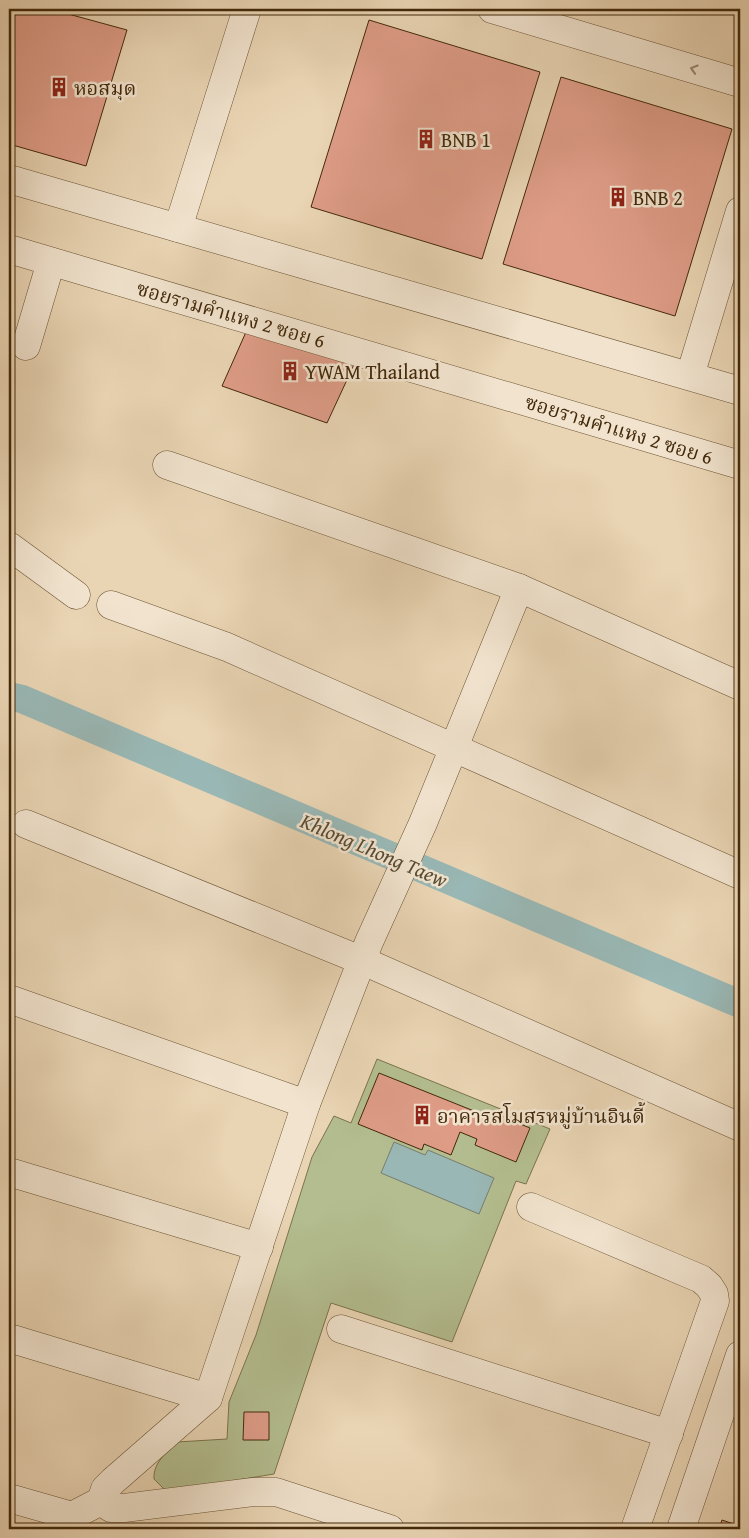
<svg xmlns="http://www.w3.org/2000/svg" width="749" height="1538" font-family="'Gentium Book Plus','Noto Serif Thai',serif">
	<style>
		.green { fill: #b3bd8f; stroke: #7b734c }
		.water { fill: #99b7b4; stroke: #777e70 }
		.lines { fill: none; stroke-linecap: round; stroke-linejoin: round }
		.canal { stroke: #99b7b4; stroke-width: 28 }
		.building { fill: #de9c87; stroke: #43290a }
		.minor-casing { stroke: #6c5434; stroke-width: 29 }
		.minor { stroke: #f1e3ce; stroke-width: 28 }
		.oneway { stroke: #9a866c }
		.labels { text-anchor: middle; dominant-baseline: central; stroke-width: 5; stroke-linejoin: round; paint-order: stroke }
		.poi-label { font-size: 20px; fill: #43290a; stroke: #f1e3ce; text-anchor: start }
		.street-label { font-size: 20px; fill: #43290a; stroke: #f1e3ce }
		.water-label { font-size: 21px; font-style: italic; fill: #584c34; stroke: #f1e3ce }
	</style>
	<rect width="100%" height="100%" fill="#e9d4b3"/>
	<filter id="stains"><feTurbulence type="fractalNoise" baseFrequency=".004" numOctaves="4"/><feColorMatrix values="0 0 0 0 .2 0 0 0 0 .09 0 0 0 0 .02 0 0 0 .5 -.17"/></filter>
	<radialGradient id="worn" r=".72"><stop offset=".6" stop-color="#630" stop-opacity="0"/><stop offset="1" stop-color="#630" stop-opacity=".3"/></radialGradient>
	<!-- green -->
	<path class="green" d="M377 1059 550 1129 526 1184 516 1181 452 1342 331 1303 274 1474 171 1491 164 1489 154 1479C153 1462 167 1453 177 1442L227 1439 229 1402 256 1335 312 1157 334 1116 351 1123Z"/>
	<!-- water -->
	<path class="water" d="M394 1142 425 1155 428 1150 494 1178 479 1214 381 1173Z"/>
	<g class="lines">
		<!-- canal -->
		<path class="canal" d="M9 696 22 699 740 1004"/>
	</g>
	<!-- building -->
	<g class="building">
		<path d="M9 9H50L127 30 86 166 9 144Z"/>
		<path d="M369 20 540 72 482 259 311 207Z"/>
		<path d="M561 77 732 129 675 316 503 264Z"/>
		<path d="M250 323 358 356 327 423 222 386Z"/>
		<path d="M379 1073 489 1117 491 1112 530 1128 516 1162 475 1145 477 1139 460 1132 451 1155 424 1144 422 1150 358 1124Z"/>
		<path d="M244 1412H269V1440H243Z"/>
		<path d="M722 1520 740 1526V1529H719Z"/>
	</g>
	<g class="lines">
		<defs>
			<g id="minor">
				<path d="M492 9 740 83"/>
				<path d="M9 179 740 391"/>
				<path d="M178 228 247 9"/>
				<path d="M9 249 740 465"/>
				<path d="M26 346 51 262"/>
				<path d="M690 376 740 211"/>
				<path d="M167 465 519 588 740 686"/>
				<path d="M9 546 76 595"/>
				<path d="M111 605 227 647 740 875"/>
				<path d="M26 824 363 961 740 1127"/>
				<path d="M9 999 306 1104"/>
				<path d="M9 1172 259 1247"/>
				<path d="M531 1207 701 1279 709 1286 714 1294 715 1301 635 1529"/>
				<path d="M341 1329 669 1434"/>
				<path d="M9 1338 208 1398"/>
				<path d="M9 1498 72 1516"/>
				<path d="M101 1501 111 1508H124L253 1492H276L390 1529"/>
				<path d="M57 1529 72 1516 101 1501 105 1489 113 1481 208 1398 306 1104 369 942 423 823 519 588"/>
				<path d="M681 1529 740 1355"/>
			</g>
		</defs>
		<!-- minor casing -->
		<use href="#minor" class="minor-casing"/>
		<!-- minor -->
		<use href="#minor" class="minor"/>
	</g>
	<!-- one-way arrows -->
	<defs><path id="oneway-chevron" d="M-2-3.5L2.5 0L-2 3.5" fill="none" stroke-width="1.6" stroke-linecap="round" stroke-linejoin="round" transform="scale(1.25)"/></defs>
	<use class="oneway" href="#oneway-chevron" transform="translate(694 69) rotate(-163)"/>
	<!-- icons -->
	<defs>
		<symbol id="building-bare" viewBox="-9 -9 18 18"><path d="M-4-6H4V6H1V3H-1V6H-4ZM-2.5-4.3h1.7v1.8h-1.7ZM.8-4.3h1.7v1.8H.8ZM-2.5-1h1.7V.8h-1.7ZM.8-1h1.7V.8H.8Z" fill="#8f2418" stroke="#f1e3ce" stroke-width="2.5" paint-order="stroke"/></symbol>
	</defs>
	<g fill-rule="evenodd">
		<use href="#building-bare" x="45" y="73" width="28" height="28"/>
		<use href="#building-bare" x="412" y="125" width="28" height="28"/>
		<use href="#building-bare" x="604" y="183" width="28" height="28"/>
		<use href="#building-bare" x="276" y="357" width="28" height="28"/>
		<use href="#building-bare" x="408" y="1101" width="28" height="28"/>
	</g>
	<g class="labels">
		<!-- poi labels -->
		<g class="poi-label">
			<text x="74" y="87">หอสมุด</text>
			<text x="441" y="139">BNB 1</text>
			<text x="633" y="197">BNB 2</text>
			<text x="305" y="371">YWAM Thailand</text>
			<text x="437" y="1115">อาคารสโมสรหมู่บ้านอินดี้</text>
		</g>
		<!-- street labels -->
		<g class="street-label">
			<text transform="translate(231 314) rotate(16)">ซอยรามคำแหง 2 ซอย 6</text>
			<text transform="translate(619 429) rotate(17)">ซอยรามคำแหง 2 ซอย 6</text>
		</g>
		<!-- water labels -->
		<g class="water-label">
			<text transform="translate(374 850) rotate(23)">Khlong Lhong Taew</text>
		</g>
	</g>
	<!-- margin -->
	<rect width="749" height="1538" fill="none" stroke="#e9d4b3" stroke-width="30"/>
	<rect x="10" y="10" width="729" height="1518" fill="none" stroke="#43290a" stroke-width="2.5"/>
	<rect x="15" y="15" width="719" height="1508" fill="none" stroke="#43290a"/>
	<rect width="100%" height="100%" filter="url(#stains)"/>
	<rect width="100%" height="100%" fill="url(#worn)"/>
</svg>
